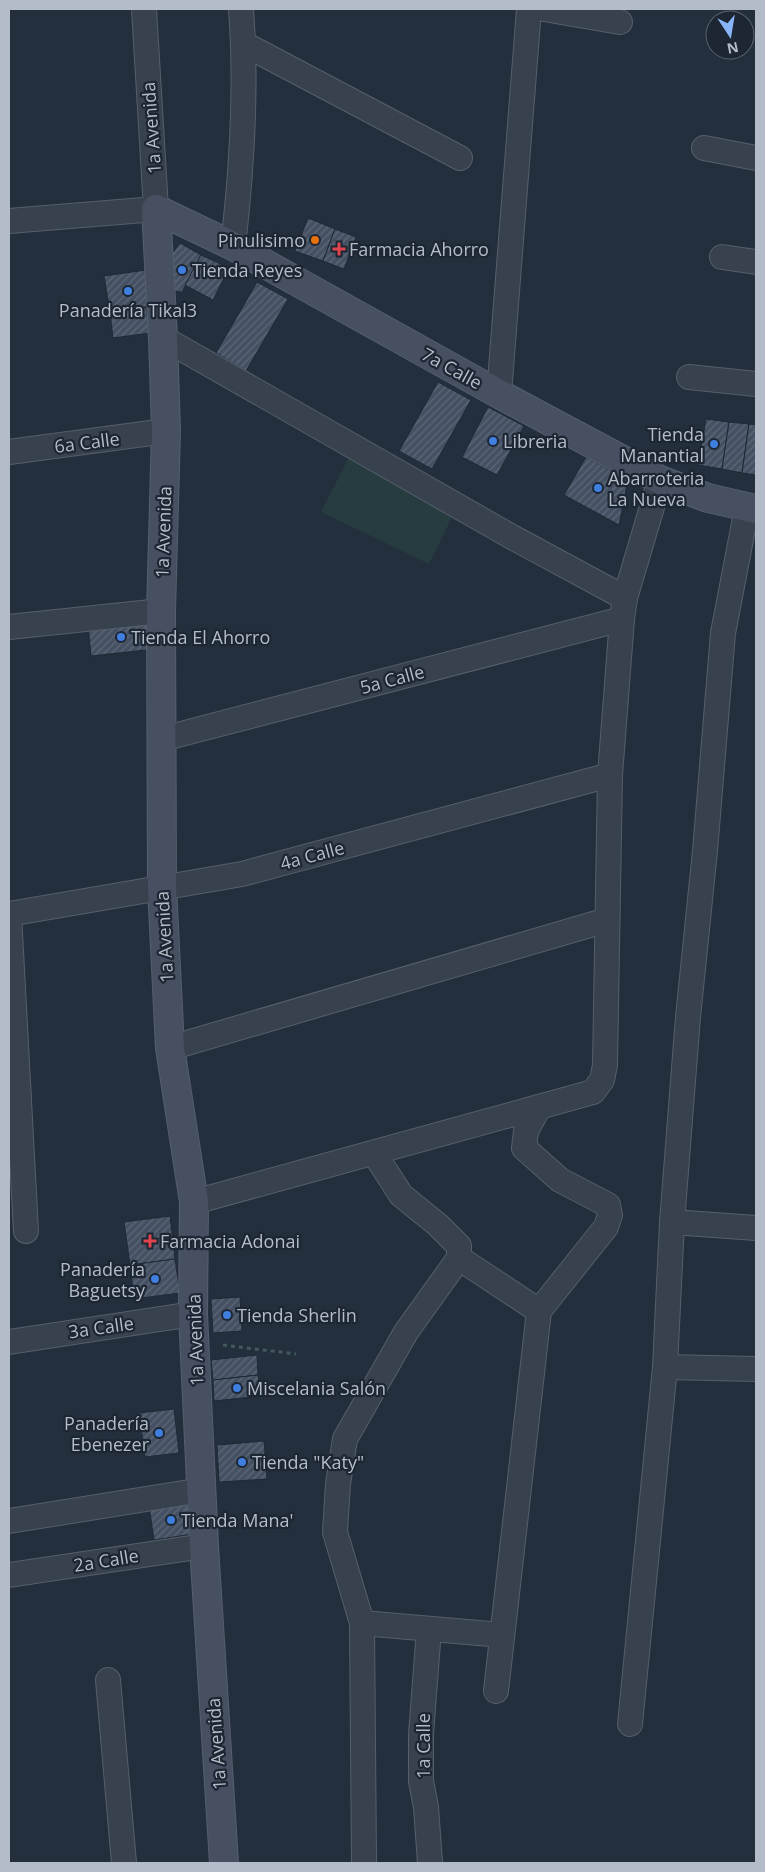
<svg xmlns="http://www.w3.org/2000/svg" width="765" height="1872" font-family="'Open Sans',sans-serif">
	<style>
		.green { fill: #263c3f }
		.building { fill: url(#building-hatch); stroke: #1f2835 }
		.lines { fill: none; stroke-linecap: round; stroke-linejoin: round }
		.street-casing { stroke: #565f6c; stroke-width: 26 }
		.secondary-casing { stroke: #565f6c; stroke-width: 30 }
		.path { stroke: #44595c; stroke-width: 3; stroke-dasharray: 4 4; stroke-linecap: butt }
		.street { stroke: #38414e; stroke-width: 24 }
		.secondary { stroke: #465061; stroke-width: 28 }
		.food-dot { fill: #e8710a; stroke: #1d2633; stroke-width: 2 }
		.health-dot { fill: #e0444e; stroke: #1d2633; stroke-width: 2 }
		.shop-dot { fill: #3f7fe0; stroke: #1d2633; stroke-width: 2 }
		.labels { text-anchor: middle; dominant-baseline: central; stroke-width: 4.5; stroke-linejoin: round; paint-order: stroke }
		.street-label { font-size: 18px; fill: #b4bcc9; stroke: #1d2633 }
		.poi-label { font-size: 18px; fill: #b4bcc9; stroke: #1d2633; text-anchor: start }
	</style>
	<defs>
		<pattern id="building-hatch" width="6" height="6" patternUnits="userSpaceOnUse" patternTransform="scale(1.25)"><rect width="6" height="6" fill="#455162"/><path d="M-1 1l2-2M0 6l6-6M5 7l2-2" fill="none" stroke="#5d6877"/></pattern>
	</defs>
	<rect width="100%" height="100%" fill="#242f3e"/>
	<!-- green -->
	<path class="green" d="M350 455 457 507 429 564 321 512Z"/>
	<!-- building -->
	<g class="building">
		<path d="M308 218 335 229 323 261 295 251Z"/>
		<path d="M335 229 356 237 344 269 323 261Z"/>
		<path d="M180 243 201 255 182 292 173 291 171 255Z"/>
		<path d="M201 255 229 268 213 300 185 285Z"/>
		<path d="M146 270 151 306 110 313 104 276Z"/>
		<path d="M257 282 288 299 246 371 216 353Z"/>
		<path d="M146 307 150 333 113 338 110 313Z"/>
		<path d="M438 382 471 400 432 469 399 451Z"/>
		<path d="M488 407 524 426 497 475 462 457Z"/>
		<path d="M706 419 729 422 722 469 698 465Z"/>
		<path d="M729 422 749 424 742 473 722 469Z"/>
		<path d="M749 424 756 425V475L742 473Z"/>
		<path d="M586 457 628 480 619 525 564 495Z"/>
		<path d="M152 618 155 649 91 656 88 625Z"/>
		<path d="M170 1216 175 1259 130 1265 124 1222Z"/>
		<path d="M175 1259 180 1293 134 1299 130 1265Z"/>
		<path d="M240 1297 242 1331 213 1333 211 1299Z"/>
		<path d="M257 1355 258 1375 213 1380 211 1360Z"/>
		<path d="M258 1375 261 1396 214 1401 213 1380Z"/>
		<path d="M174 1409 179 1453 145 1457 139 1413Z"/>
		<path d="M264 1441 267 1479 219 1482 217 1445Z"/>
		<path d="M187 1501 193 1534 154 1540 149 1506Z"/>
	</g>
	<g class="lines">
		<defs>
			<g id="street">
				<path d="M544 9 620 22"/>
				<path d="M244 44 460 158"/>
				<path d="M704 148 756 158"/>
				<path d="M9 221 156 209 144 9"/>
				<path d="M233 246C242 168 247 87 241 9"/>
				<path d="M722 257 756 262"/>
				<path d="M163 338 512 537 625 598"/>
				<path d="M689 377 756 384"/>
				<path d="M499 394 529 9"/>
				<path d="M9 452 166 431"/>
				<path d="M9 627 161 611"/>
				<path d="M162 739 622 619"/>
				<path d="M9 914 242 874 610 775"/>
				<path d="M9 914 26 1231"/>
				<path d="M170 1048 607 920"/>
				<path d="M194 1202 593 1092 602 1080 605 1065 610 775 622 619 625 598 660 480"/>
				<path d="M672 1222 756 1228"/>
				<path d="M459 1258 539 1311 496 1691"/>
				<path d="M539 1311 606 1227 610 1215 608 1205 560 1180 524 1148 526 1131 539 1107"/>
				<path d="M9 1342 193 1314"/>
				<path d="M665 1367 756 1369"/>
				<path d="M9 1521 202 1490"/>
				<path d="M9 1575 204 1546"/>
				<path d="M362 1623 502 1635"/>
				<path d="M429 1629 421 1734V1781L426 1807 430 1863"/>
				<path d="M108 1680 124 1863"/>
				<path d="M630 1724 665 1367 672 1222 688 1017 705 851 723 633 747 508"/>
				<path d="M364 1863 362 1623 335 1532 338 1484 345 1439 406 1332 459 1258V1246L438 1225 401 1195 374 1153"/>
			</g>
			<path id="secondary" d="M224 1863 204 1546 193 1314 194 1202 170 1048 162 887 161 611 166 431 163 338 156 209 233 246 499 394 660 480 708 498 756 509"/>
		</defs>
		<!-- street casing -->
		<use href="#street" class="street-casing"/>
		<!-- secondary casing -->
		<use href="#secondary" class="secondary-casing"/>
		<!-- path -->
		<path class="path" d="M223 1345 296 1354"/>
		<!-- street -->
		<use href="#street" class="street"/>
		<!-- secondary -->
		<use href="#secondary" class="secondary"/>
	</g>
	<!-- markers -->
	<circle class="food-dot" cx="315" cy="240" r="5"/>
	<g class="health-dot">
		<path d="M336.5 241.5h5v5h5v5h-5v5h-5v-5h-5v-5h5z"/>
		<path d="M147.5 1233.5h5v5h5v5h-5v5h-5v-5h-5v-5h5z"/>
	</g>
	<g class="shop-dot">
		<circle cx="182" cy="270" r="5"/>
		<circle cx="128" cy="291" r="5"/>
		<circle cx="493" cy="441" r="5"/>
		<circle cx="714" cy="444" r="5"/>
		<circle cx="598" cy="488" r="5"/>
		<circle cx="121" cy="637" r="5"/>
		<circle cx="155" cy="1279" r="5"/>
		<circle cx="227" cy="1315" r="5"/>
		<circle cx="237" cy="1388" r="5"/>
		<circle cx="159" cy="1433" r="5"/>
		<circle cx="242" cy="1462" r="5"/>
		<circle cx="171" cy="1520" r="5"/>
	</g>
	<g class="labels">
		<!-- street labels -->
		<g class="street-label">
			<text transform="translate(151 128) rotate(-94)">1a Avenida</text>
			<text transform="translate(452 368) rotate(29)">7a Calle</text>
			<text transform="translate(87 442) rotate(-7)">6a Calle</text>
			<text transform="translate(163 532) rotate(-88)">1a Avenida</text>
			<text transform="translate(392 679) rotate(-15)">5a Calle</text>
			<text transform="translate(312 855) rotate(-15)">4a Calle</text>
			<text transform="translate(164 937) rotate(-93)">1a Avenida</text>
			<text transform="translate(101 1327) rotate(-8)">3a Calle</text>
			<text transform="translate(195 1340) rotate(-92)">1a Avenida</text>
			<text transform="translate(106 1560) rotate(-9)">2a Calle</text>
			<text transform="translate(216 1744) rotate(-94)">1a Avenida</text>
			<text transform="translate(423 1746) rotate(-90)">1a Calle</text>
		</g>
		<!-- poi labels -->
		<g class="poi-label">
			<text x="305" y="240" text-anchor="end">Pinulisimo</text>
			<text x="349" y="249">Farmacia Ahorro</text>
			<text x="192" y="270">Tienda Reyes</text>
			<text x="128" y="310" text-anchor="middle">Panadería Tikal3</text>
			<text x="704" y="434" text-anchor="end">Tienda<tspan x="704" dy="21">Manantial</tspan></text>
			<text x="503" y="441">Libreria</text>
			<text x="608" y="478">Abarroteria<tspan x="608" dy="21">La Nueva</tspan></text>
			<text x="131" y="637">Tienda El Ahorro</text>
			<text x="160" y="1241">Farmacia Adonai</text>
			<text x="145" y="1269" text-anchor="end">Panadería<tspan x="145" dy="21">Baguetsy</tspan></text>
			<text x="237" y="1315">Tienda Sherlin</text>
			<text x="247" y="1388">Miscelania Salón</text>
			<text x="149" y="1423" text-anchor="end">Panadería<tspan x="149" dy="21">Ebenezer</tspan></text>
			<text x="252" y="1462">Tienda "Katy"</text>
			<text x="181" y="1520">Tienda Mana'</text>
		</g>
	</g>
	<!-- border -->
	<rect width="765" height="1872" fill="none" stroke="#b4bcc9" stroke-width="20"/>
	<!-- north arrow -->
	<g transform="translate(730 35) rotate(168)"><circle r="24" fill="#1d2633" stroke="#59626f"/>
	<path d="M0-4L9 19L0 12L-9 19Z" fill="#8ab4f8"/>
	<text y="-8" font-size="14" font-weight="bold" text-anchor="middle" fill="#b4bcc9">N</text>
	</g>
</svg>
